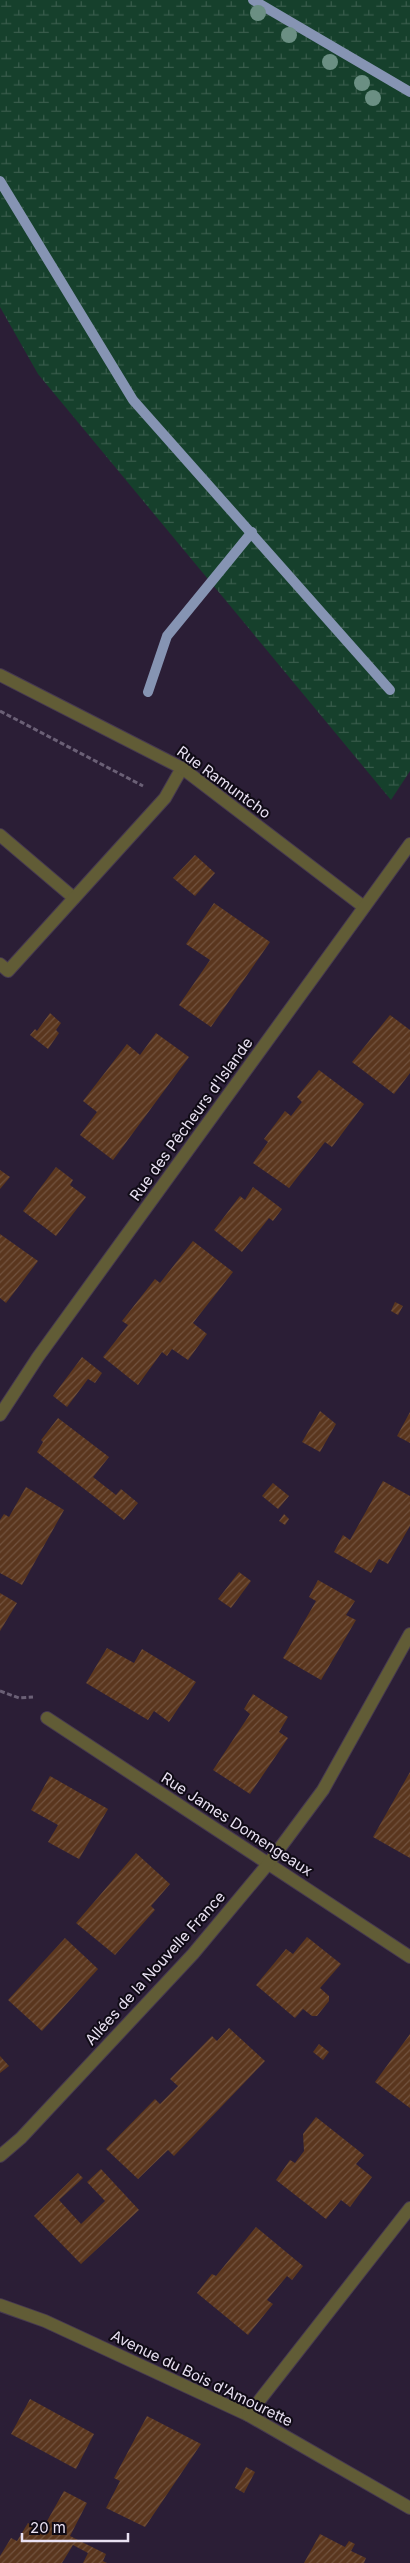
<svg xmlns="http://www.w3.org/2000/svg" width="410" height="2563" font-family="Inter,sans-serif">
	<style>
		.wetland { fill: url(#wetland-marsh) }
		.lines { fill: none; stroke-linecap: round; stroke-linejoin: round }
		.stream { stroke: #8694b3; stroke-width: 10 }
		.building { fill: url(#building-hatch) }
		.service-casing { stroke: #463950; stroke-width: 14 }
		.minor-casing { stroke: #463950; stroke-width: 14 }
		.path { stroke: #6b6076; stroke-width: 3; stroke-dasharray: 5 2.5; stroke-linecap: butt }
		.service { stroke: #615c36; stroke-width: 12 }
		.minor { stroke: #615c36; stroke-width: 12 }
		.tree { fill: #6b8f83 }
		.labels { text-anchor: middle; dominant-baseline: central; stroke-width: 4; stroke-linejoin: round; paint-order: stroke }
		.street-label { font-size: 15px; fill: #e9e1f2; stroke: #100b16 }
	</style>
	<defs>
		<pattern id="wetland-marsh" width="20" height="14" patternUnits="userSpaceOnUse" patternTransform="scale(1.25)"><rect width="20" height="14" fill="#16402c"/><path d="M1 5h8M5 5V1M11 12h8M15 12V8" fill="none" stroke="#385b4b"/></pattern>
		<pattern id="building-hatch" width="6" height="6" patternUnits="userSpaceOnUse" patternTransform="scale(1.25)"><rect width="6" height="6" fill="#5a361e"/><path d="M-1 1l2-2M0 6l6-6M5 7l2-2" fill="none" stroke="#72533f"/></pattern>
	</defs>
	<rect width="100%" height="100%" fill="#2b1e36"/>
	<!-- wetland -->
	<path class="wetland" d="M0 0H410V771L391 800 38 374 0 307Z"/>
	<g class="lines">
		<!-- stream -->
		<g class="stream">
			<path d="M253 0 410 92"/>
			<path d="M0 181 133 400 390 690"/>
			<path d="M148 692 167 636 252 532"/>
		</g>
	</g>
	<!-- building -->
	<g class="building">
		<path d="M195 855 215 873 195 896 173 878Z"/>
		<path d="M214 903 270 942 211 1027 179 1005 210 960 186 944Z"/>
		<path d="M50 1013 61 1023 56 1030 59 1033 48 1049 30 1035 35 1029 37 1031Z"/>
		<path d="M390 1015 410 1030V1073L394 1094 352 1062Z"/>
		<path d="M156 1033 189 1057 113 1160 80 1135 97 1112 83 1101 127 1044 140 1055Z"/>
		<path d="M319 1070 364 1104 332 1147 325 1142 289 1188 253 1163 268 1142 264 1139 285 1111 291 1116 302 1102 297 1097Z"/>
		<path d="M56 1167 73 1180 70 1185 86 1197 56 1236 23 1211Z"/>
		<path d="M0 1170 10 1177 0 1189Z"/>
		<path d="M253 1187 282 1209 273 1221 269 1218 242 1252 214 1230 240 1196 245 1200Z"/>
		<path d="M0 1234 38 1261 6 1303 0 1298Z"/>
		<path d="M193 1241 233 1272 193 1323 207 1334 188 1360 172 1349 167 1356 162 1352 138 1385 103 1357 128 1325 122 1321 155 1279 160 1283Z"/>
		<path d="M395 1302 403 1306 398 1315 391 1311Z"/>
		<path d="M82 1357 102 1373 95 1383 88 1379 67 1407 53 1396Z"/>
		<path d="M320 1411 336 1424 320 1452 302 1442Z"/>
		<path d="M410 1412V1443L397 1436Z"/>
		<path d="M58 1418 109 1457 93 1477 116 1495 121 1489 138 1503 124 1520 37 1452 43 1442 41 1440Z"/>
		<path d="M383 1481 410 1496V1526L388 1564 379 1559 371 1573 334 1552 343 1535 350 1540Z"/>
		<path d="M273 1483 289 1496 278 1509 262 1496Z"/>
		<path d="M26 1487 64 1510 22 1585 0 1573V1520L4 1514 9 1517Z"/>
		<path d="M284 1514 289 1519 285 1525 279 1521Z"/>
		<path d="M239 1572 251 1581 231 1608 218 1599Z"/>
		<path d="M318 1580 355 1601 346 1615 356 1620 321 1680 283 1658 316 1601 309 1597Z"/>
		<path d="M0 1593 17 1603 0 1631Z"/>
		<path d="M107 1648 134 1663 142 1649 196 1682 169 1722 154 1711 148 1720 86 1683Z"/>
		<path d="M253 1694 288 1717 279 1732 288 1738 250 1794 213 1770 250 1714 244 1709Z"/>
		<path d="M410 1772V1858L373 1837Z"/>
		<path d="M50 1776 108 1809 79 1859 48 1842 58 1825 31 1810Z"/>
		<path d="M136 1853 170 1884 151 1906 155 1910 115 1955 76 1923Z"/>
		<path d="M307 1937 341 1964 320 1988 329 1996V2001L317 2016H312L303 2009 295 2018 256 1985 286 1949 293 1954Z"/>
		<path d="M65 1938 98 1969 42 2031 8 2000Z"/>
		<path d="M229 2028 265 2061 174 2156 168 2150 138 2179 106 2149 155 2099 160 2104 178 2086 170 2079 212 2036 217 2041Z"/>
		<path d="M410 2034V2108L375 2082Z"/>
		<path d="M319 2044 329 2052 323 2060 313 2052Z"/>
		<path d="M0 2056 9 2066 0 2073Z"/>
		<path d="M316 2117 364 2155 356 2164 372 2177 350 2207 341 2200 326 2219 276 2180 290 2160 295 2163 304 2151 303 2134Z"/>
		<path d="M101 2169 139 2210 81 2264 34 2216 78 2173 83 2178 59 2200 81 2224 105 2201 87 2182Z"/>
		<path d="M256 2227 303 2266 292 2280 287 2276 267 2300 273 2304 248 2335 197 2293 212 2274 216 2276Z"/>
		<path d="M30 2399 94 2434 76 2469 11 2434Z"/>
		<path d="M147 2416 201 2444 145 2527 106 2508 120 2481 114 2478Z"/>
		<path d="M246 2467 255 2472 244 2493 235 2488Z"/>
		<path d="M64 2491 87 2503 70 2536 106 2554 103 2561 107 2563H83L88 2553 73 2545 62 2563H0V2556L11 2538 17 2541 28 2523 42 2530Z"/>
		<path d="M320 2534 345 2547 349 2541 355 2544 351 2551 366 2558 364 2563H304Z"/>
	</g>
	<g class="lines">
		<defs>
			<g id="service">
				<path d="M0 835 74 898"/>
				<path d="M0 964 8 971 165 798 182 768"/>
			</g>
			<g id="minor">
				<path d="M0 675 182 768 364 907"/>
				<path d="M0 1415 38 1357 410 844"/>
				<path d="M47 1718 410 1957"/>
				<path d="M0 2156 21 2138 193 1954 268 1864 323 1790 410 1634"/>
				<path d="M0 2305 45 2321 248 2415 410 2508"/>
				<path d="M248 2415 410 2208"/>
			</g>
		</defs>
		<!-- service casing -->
		<use href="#service" class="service-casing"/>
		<!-- minor casing -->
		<use href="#minor" class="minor-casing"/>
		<!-- path -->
		<g class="path">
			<path d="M0 711 143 786"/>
			<path d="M0 1691 19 1698 33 1697"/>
		</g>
		<!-- service -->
		<use href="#service" class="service"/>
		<!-- minor -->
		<use href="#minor" class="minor"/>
	</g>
	<!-- trees -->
	<g class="tree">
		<circle cx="258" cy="13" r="8"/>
		<circle cx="289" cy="35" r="8"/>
		<circle cx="330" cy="62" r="8"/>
		<circle cx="362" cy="83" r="8"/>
		<circle cx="373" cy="98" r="8"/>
	</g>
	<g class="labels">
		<!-- street labels -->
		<g class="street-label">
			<text transform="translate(224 782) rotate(36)">Rue Ramuntcho</text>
			<text transform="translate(191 1119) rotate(-54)">Rue des Pêcheurs d'Islande</text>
			<text transform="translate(237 1824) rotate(33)">Rue James Domengeaux</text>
			<text transform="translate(155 1968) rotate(-48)">Allées de la Nouvelle France</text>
			<text transform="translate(202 2378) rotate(26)">Avenue du Bois d'Amourette</text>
		</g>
	</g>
	<!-- scale -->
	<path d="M22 2533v8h106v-8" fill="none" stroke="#e9e1f2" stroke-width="2.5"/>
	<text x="30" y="2533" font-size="15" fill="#e9e1f2" stroke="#100b16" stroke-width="4" paint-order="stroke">20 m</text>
</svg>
